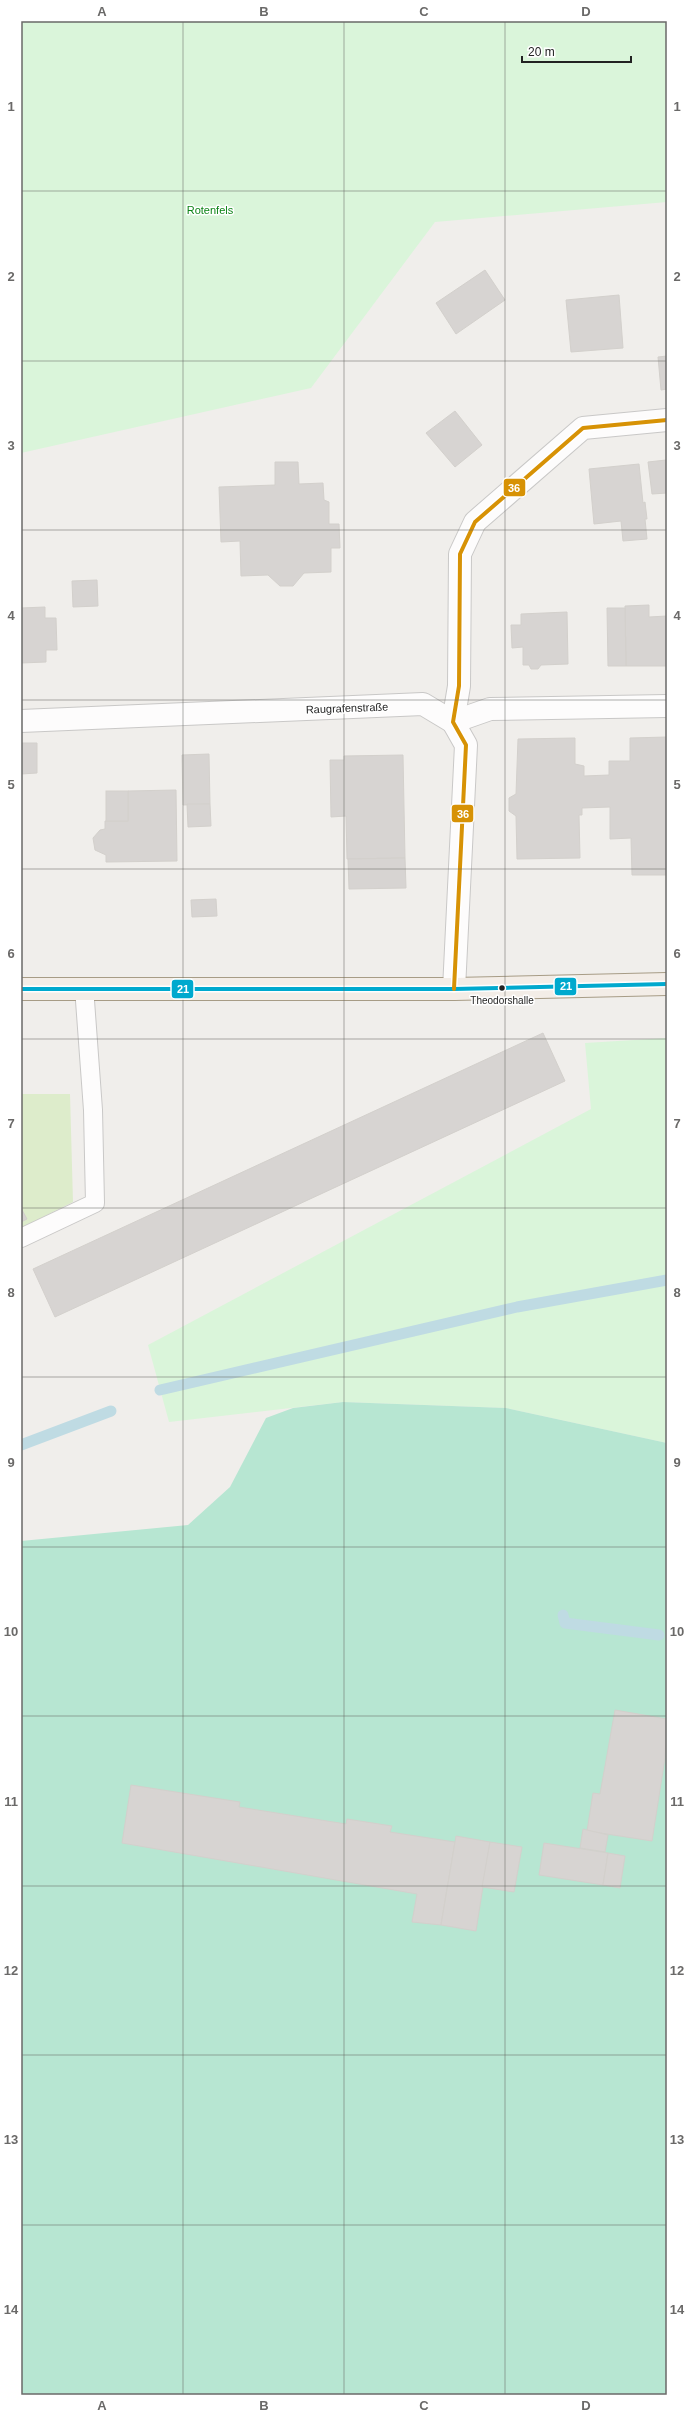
<svg xmlns="http://www.w3.org/2000/svg" width="688" height="2416" font-family="Helvetica,sans-serif">
	<style>
		.grass { fill: #ddeccb }
		.park { fill: #daf5da }
		.pitch { fill: #b7e6d2 }
		.lines { fill: none; stroke-linecap: round; stroke-linejoin: round }
		.stream { stroke: #bfdbe3; stroke-width: 11 }
		.building { fill: #d7d4d2; stroke: #d3d0cc }
		.lane-casing { stroke: #c9c8c7; stroke-width: 20 }
		.street-casing { stroke: #c9c8c7; stroke-width: 24 }
		.primary-casing { stroke: #a79c86; stroke-width: 24 }
		.lane { stroke: #fdfcfc; stroke-width: 18 }
		.street { stroke: #fdfcfc; stroke-width: 22 }
		.primary { stroke: #f3ede7; stroke-width: 22 }
		.bus-1-casing { stroke: #fff; stroke-width: 7 }
		.bus-2-casing { stroke: #fff; stroke-width: 7 }
		.bus-1 { stroke: #00a9ce; stroke-width: 4 }
		.bus-2 { stroke: #d79205; stroke-width: 4 }
		.grid { fill: none; stroke: #6a6968; stroke-width: 1; stroke-opacity: 0.55 }
		.bus-dot { fill: #222; stroke: #fff; stroke-width: 1.5 }
		.labels { text-anchor: middle; dominant-baseline: central; stroke-width: 3; stroke-linejoin: round; paint-order: stroke }
		.bus-label { font-size: 10px; fill: #222; stroke: #fff }
		.park-label { font-size: 11px; fill: #0c8416; stroke: #fff }
		.street-label { font-size: 11px; fill: #222; stroke: #fff }
		.line-badge { stroke: #fff; stroke-width: 1.5 }
		.badge-label { font-size: 11px; text-anchor: middle; font-weight: bold; fill: #fff }
		.neatline { fill: none; stroke: #6a6968; stroke-width: 1.5 }
		.grid-label { font-size: 13px; text-anchor: middle; font-weight: bold; fill: #6a6968 }
	</style>
	<rect width="100%" height="100%" fill="#f0eeeb"/>
	<!-- grass -->
	<path class="grass" d="M21 1094H70L73 1202 21 1228Z"/>
	<!-- park -->
	<g class="park">
		<path d="M21 21H667V202L435 222 311 388 21 453Z"/>
		<path d="M667 1038V1443L506 1408 343 1402 169 1422 148 1345 591 1109 585 1043Z"/>
	</g>
	<!-- pitch -->
	<path class="pitch" d="M343 1402 506 1408 667 1443V2395H21V1541L188 1525 230 1487 266 1418 293 1408Z"/>
	<g class="lines">
		<!-- stream -->
		<g class="stream">
			<path d="M160 1390 517 1307 667 1280"/>
			<path d="M21 1445 111 1411"/>
			<path d="M563 1615 565 1623 659 1635"/>
		</g>
	</g>
	<!-- building -->
	<g class="building">
		<path d="M485 270 505 300 456 334 436 303Z"/>
		<path d="M619 295 623 348 571 352 566 300Z"/>
		<path d="M667 356V389L661 390 658 357Z"/>
		<path d="M455 411 482 445 455 467 426 433Z"/>
		<path d="M666 460 667 493 652 494 648 462Z"/>
		<path d="M275 462H298L299 484 323 483 324 500 329 502V524H339L340 548H331V572L304 573 293 586H280L268 575 241 576 240 541 221 542 219 487 275 485Z"/>
		<path d="M639 464 643 503 645 502 647 519H645L647 539 623 541 621 521 594 524 589 469Z"/>
		<path d="M97 580 98 606 73 607 72 581Z"/>
		<path d="M649 605V617L667 616V666H626L625 606Z"/>
		<path d="M45 607V618H56L57 650H46V662L21 663V608Z"/>
		<path d="M607 608H625L626 666H608Z"/>
		<path d="M567 612 568 664 541 665 538 669H531L529 665H523V647L512 648 511 625H521V614Z"/>
		<path d="M667 737V875H632L631 838 610 839V807L582 808V815H579L580 858 517 859 516 816 509 811V798L516 794 518 739 575 738V764L584 766V776L609 775V761H630V738Z"/>
		<path d="M21 743H37V773L21 774Z"/>
		<path d="M209 754 210 804 183 805 182 755Z"/>
		<path d="M403 755 405 858 347 859 346 816 331 817 330 760H344V756Z"/>
		<path d="M176 790 177 861 106 862V855L95 850 93 838 100 830 105 829V821H128V791Z"/>
		<rect x="106" y="791" width="22" height="30"/>
		<path d="M187 804H210L211 826 188 827Z"/>
		<path d="M405 858 406 888 349 889 348 859Z"/>
		<path d="M216 899 217 916 192 917 191 900Z"/>
		<path d="M543 1033 565 1081 55 1317 33 1269Z"/>
		<path d="M21 1208 27 1219 21 1222Z"/>
		<path d="M615 1710 667 1719 665 1758 652 1841 587 1831 593 1793 600 1794Z"/>
		<path d="M131 1785 240 1802 239 1807 346 1824 347 1819 392 1826 390 1832 455 1842 441 1925 412 1922 417 1894 122 1843Z"/>
		<path d="M583 1829 608 1835 605 1852 580 1848Z"/>
		<path d="M456 1836 490 1842 476 1931 441 1925Z"/>
		<path d="M490 1842 522 1847 514 1892 482 1887Z"/>
		<path d="M544 1843 608 1853 603 1885 539 1875Z"/>
		<path d="M608 1853 625 1856 620 1888 603 1885Z"/>
	</g>
	<g class="lines">
		<defs>
			<path id="lane" d="M21 1238 95 1203 93 1110 84 987"/>
			<g id="street">
				<path d="M21 721 423 704 453 722 490 709 667 706"/>
				<path d="M454 989 466 745 453 722 459 686 460 554 475 522 583 428 667 420"/>
			</g>
			<path id="primary" d="M21 989H454L667 984"/>
		</defs>
		<!-- lane casing -->
		<use href="#lane" class="lane-casing"/>
		<!-- street casing -->
		<use href="#street" class="street-casing"/>
		<!-- primary casing -->
		<use href="#primary" class="primary-casing"/>
		<!-- lane -->
		<use href="#lane" class="lane"/>
		<!-- street -->
		<use href="#street" class="street"/>
		<!-- primary -->
		<use href="#primary" class="primary"/>
		<defs>
			<path id="bus-1" d="M21 989H454L667 984"/>
			<path id="bus-2" d="M454 989 466 745 453 722 459 686 460 554 475 522 583 428 667 420"/>
		</defs>
		<!-- bus-1 casing -->
		<use href="#bus-1" class="bus-1-casing"/>
		<!-- bus-2 casing -->
		<use href="#bus-2" class="bus-2-casing"/>
		<!-- bus-1 -->
		<use href="#bus-1" class="bus-1"/>
		<!-- bus-2 -->
		<use href="#bus-2" class="bus-2"/>
	</g>
	<!-- grid -->
	<path class="grid" d="M183 21V2395M344 21V2395M505 21V2395M21 191H667M21 361H667M21 530H667M21 700H667M21 869H667M21 1039H667M21 1208H667M21 1377H667M21 1547H667M21 1716H667M21 1886H667M21 2055H667M21 2225H667"/>
	<!-- markers -->
	<circle class="bus-dot" cx="502" cy="988" r="3.5"/>
	<g class="labels">
		<!-- bus labels -->
		<g class="bus-label">
			<text x="502" y="1000">Theodorshalle</text>
		</g>
		<!-- park labels -->
		<g class="park-label">
			<text x="210" y="210">Rotenfels</text>
		</g>
		<!-- street labels -->
		<g class="street-label">
			<text transform="translate(347 708) rotate(-2)">Raugrafenstraße</text>
		</g>
	</g>
	<g class="line-badge">
		<rect x="503" y="478" width="23" height="19" rx="4" fill="#d79205"/>
		<rect x="451" y="804" width="23" height="19" rx="4" fill="#d79205"/>
		<rect x="554" y="977" width="23" height="19" rx="4" fill="#00a9ce"/>
		<rect x="171" y="979" width="23" height="20" rx="4" fill="#00a9ce"/>
	</g>
	<g class="badge-label">
		<text x="514" y="492">36</text>
		<text x="463" y="818">36</text>
		<text x="566" y="990">21</text>
		<text x="183" y="993">21</text>
	</g>
	<!-- border -->
	<rect width="688" height="2416" fill="none" stroke="#ffffff" stroke-width="44"/>
	<!-- scale -->
	<path d="M522 56v6h109v-6" fill="none" stroke="#222222" stroke-width="2"/>
	<text x="528" y="56" font-size="12" fill="#222222" stroke="#ffffff" stroke-width="3" paint-order="stroke">20 m</text>
	<rect x="22" y="22" width="644" height="2372" class="neatline"/>
	<g class="grid-label">
		<text x="102" y="16">A</text>
		<text x="264" y="16">B</text>
		<text x="424" y="16">C</text>
		<text x="586" y="16">D</text>
		<text x="11" y="111">1</text>
		<text x="677" y="111">1</text>
		<text x="11" y="281">2</text>
		<text x="677" y="281">2</text>
		<text x="11" y="450">3</text>
		<text x="677" y="450">3</text>
		<text x="11" y="620">4</text>
		<text x="677" y="620">4</text>
		<text x="11" y="789">5</text>
		<text x="677" y="789">5</text>
		<text x="11" y="958">6</text>
		<text x="677" y="958">6</text>
		<text x="11" y="1128">7</text>
		<text x="677" y="1128">7</text>
		<text x="11" y="1297">8</text>
		<text x="677" y="1297">8</text>
		<text x="11" y="1467">9</text>
		<text x="677" y="1467">9</text>
		<text x="11" y="1636">10</text>
		<text x="677" y="1636">10</text>
		<text x="11" y="1806">11</text>
		<text x="677" y="1806">11</text>
		<text x="11" y="1975">12</text>
		<text x="677" y="1975">12</text>
		<text x="11" y="2144">13</text>
		<text x="677" y="2144">13</text>
		<text x="11" y="2314">14</text>
		<text x="677" y="2314">14</text>
		<text x="102" y="2410">A</text>
		<text x="264" y="2410">B</text>
		<text x="424" y="2410">C</text>
		<text x="586" y="2410">D</text>
	</g>
</svg>
